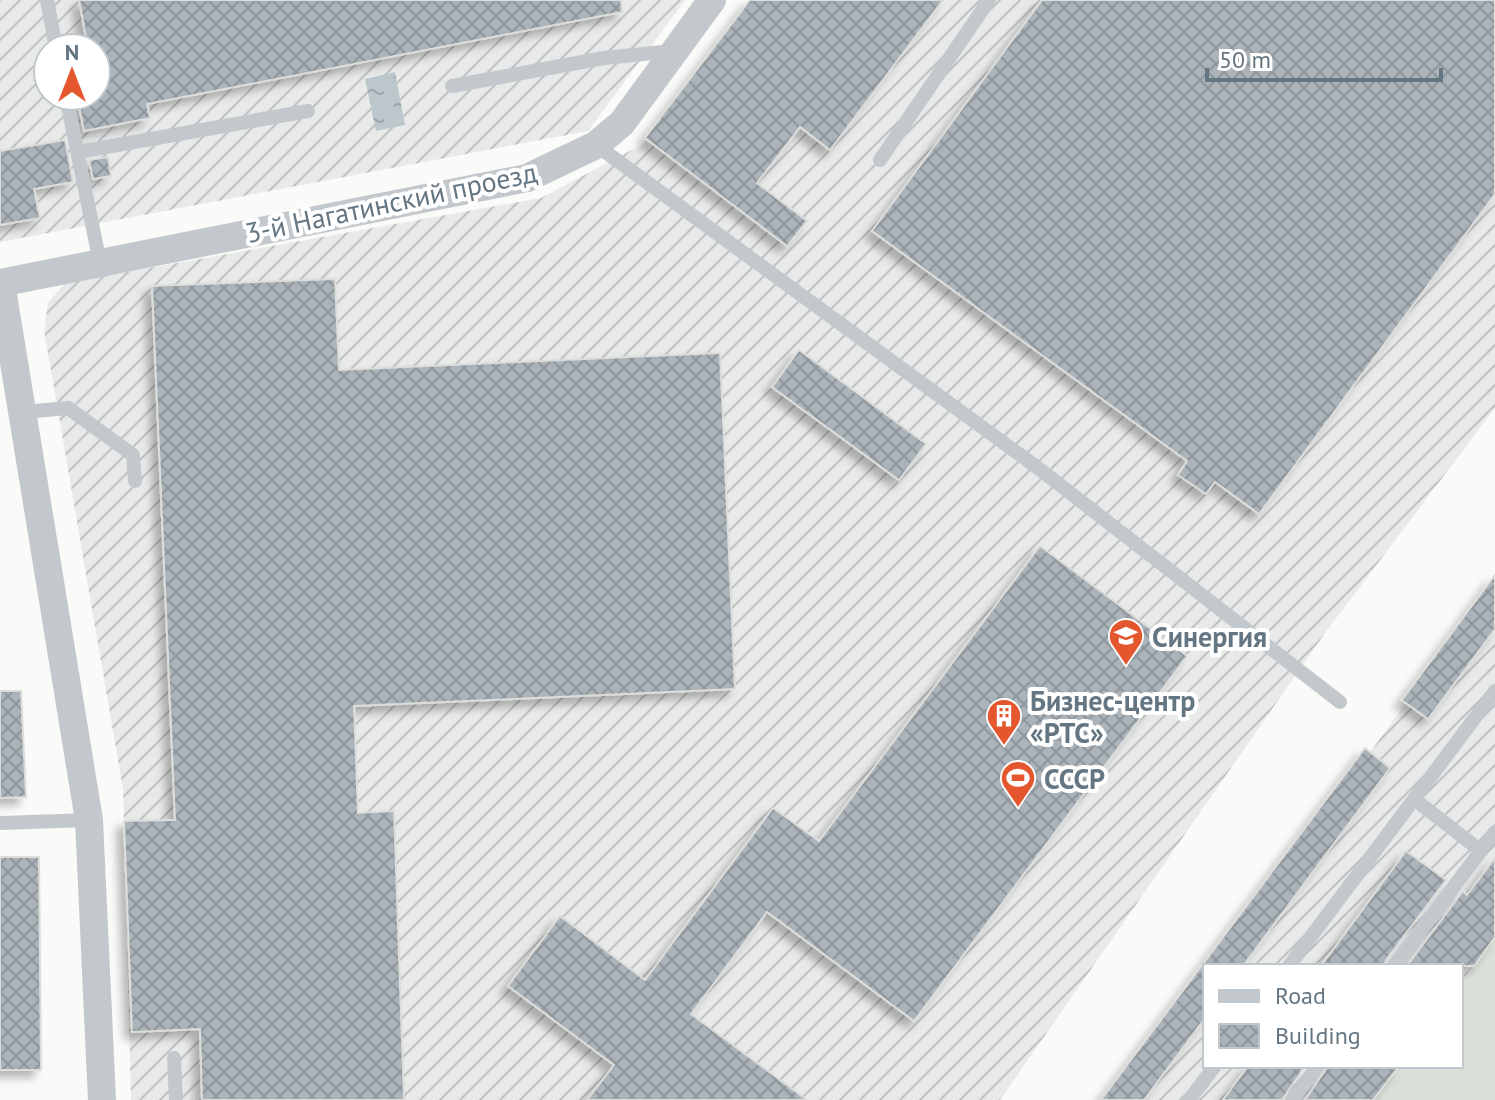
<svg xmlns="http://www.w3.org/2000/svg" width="1495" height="1100" font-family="'PT Sans',sans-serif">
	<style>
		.industrial { fill: url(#industrial-furrows); fill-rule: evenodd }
		.grass { fill: #dadfd7 }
		.water { fill: url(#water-ripples) }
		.building { fill: url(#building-cross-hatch); stroke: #dcdcda; stroke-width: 2; filter: url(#shadow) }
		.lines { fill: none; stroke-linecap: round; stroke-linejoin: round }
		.service { stroke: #c3c8cc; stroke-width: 14 }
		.minor { stroke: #c3c8cc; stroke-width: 28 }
		.labels { text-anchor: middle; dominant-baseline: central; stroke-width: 8; stroke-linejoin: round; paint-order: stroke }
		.street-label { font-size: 28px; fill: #657683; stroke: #fff }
		.poi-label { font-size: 28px; font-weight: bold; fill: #657683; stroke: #fff; text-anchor: start }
	</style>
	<defs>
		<pattern id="industrial-furrows" width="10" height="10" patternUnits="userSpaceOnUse" patternTransform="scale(2)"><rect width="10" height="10" fill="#e8e9e9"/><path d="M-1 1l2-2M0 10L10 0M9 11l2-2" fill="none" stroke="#c0c1c2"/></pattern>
		<pattern id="water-ripples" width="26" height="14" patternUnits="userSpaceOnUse" patternTransform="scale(2)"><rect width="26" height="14" fill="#bbc7cb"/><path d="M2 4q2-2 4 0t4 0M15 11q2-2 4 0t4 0" fill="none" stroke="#9ca6aa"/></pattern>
		<pattern id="building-cross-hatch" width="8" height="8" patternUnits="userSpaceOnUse" patternTransform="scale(2)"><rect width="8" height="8" fill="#aab3b9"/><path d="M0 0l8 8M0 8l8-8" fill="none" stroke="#8e969c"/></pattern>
		<filter id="shadow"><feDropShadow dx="-7" dy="7" stdDeviation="4" flood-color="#0004"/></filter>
	</defs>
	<rect width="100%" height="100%" fill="#fafaf8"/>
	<!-- industrial -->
	<g class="industrial">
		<path d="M0 0H685L588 131 0 242ZM48 48H96V96H48Z"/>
		<path d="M753 0H1495V408L1325 633 1000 1100H131L123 789 44 330 48 303 65 283 541 198 643 144Z"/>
		<path d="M1495 579V937L1461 983V966H1216Z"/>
		<path d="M1205 981V1066H1399L1373 1100H1119Z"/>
	</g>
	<!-- grass -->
	<path class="grass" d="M1495 937V1100H1373L1399 1066H1461V983Z"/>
	<!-- water -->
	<path class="water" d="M395 72 405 125 376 131 365 79Z"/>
	<!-- building -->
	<g class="building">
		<path d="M79 0H621L622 12 147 104 150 118 84 131 77 96H96V48H88Z"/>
		<path d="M750 0H943L830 150 800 127 757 183 807 221 787 246 645 138Z"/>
		<path d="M1042 0H1495V194L1259 514 1215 482 1206 494 1178 475 1187 461 872 231Z"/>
		<path d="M65 140 73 182 34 189 40 218 0 225V151Z"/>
		<path d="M108 157 111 176 93 179 89 160Z"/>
		<path d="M335 279 339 370 720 353 735 689 354 706 358 813 394 811 404 1100H202L200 1029 132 1032 124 821 175 820 152 286Z"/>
		<path d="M799 350 926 444 899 480 772 387Z"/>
		<path d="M1040 546 1187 656 914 1021 767 912 691 1014 807 1100H587L614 1065 508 986 560 916 645 980 773 808 819 841Z"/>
		<path d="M1495 575V629L1428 719 1402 700Z"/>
		<path d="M0 691H21L26 797 0 798Z"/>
		<path d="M1365 748 1390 768 1243 966H1205V1018L1144 1100H1101Z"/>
		<path d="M1406 851 1446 880 1386 960 1384 966H1321Z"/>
		<path d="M0 857H39L41 1070H0Z"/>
		<path d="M1495 858V937L1474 966H1407L1463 891 1467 895Z"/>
		<path d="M1248 1066H1305L1282 1100H1223Z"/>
		<path d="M1328 1066H1399L1373 1100H1305Z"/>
	</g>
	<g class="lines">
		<!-- service -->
		<g class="service">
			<path d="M47 0 56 48"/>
			<path d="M452 86 604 58 672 51"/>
			<path d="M66 96 100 263"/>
			<path d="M596 145 1038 468 1340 702"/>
			<path d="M78 152 308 111"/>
			<path d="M880 160 989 0"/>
			<path d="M24 412 68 408 133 455 135 481"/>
			<path d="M1414 799 1481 851"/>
			<path d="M0 823 89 820"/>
			<path d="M1289 966 1495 691"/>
			<path d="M1394 966 1495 832"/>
			<path d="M174 1058 176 1100"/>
			<path d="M1189 1100 1215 1066"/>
			<path d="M1292 1100 1318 1066"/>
		</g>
		<!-- minor -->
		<g class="minor">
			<path d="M0 283 527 178 596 145 622 123 712 0"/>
			<path d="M1 283 89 820 102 1100"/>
		</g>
	</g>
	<!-- icons -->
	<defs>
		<symbol id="university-pin" viewBox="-11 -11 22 30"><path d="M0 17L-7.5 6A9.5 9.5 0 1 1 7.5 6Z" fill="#e4572e" stroke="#fff"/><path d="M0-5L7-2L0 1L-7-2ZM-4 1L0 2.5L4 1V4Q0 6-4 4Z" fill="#fff"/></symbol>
		<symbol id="building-pin" viewBox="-11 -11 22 30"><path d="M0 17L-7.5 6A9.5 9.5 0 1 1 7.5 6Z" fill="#e4572e" stroke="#fff"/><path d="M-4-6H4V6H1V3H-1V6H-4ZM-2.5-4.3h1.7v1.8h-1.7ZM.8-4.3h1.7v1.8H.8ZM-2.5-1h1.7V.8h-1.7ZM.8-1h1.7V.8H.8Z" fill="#fff"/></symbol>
		<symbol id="stadium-pin" viewBox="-11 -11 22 30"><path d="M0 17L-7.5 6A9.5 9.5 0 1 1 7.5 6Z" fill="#e4572e" stroke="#fff"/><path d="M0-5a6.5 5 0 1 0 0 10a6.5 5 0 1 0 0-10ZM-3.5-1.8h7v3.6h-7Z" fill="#fff"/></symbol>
	</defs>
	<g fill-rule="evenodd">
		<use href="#university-pin" x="1106" y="616" width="40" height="54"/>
		<use href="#building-pin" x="984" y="696" width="40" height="54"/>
		<use href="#stadium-pin" x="998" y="758" width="40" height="54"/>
	</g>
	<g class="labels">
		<!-- street labels -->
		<g class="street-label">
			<text transform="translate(391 202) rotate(-12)">3-й Нагатинский проезд</text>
		</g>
		<!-- poi labels -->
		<g class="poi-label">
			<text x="1152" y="636">Синергия</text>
			<text x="1030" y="700">Бизнес-центр<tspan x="1030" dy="32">«РТС»</tspan></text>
			<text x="1044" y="778">СССР</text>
		</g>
	</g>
	<!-- legend -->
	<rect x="1203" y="964" width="260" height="104" fill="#ffffff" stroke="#c1c8cd" stroke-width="2"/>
	<rect x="1219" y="990" width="40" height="12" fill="#c3c8cc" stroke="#c1c8cd" stroke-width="2"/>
	<text x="1275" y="1004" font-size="24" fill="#657683">Road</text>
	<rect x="1219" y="1024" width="40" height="24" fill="url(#building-cross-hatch)" stroke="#c1c8cd" stroke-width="2"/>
	<text x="1275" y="1044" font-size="24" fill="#657683">Building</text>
	<!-- north arrow -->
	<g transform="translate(72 72)"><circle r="38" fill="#ffffff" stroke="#c1c8cd" stroke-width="2"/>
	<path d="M0-6L14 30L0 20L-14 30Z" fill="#e4572e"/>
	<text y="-12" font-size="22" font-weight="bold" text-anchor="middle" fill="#657683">N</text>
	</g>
	<!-- scale -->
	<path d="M1207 68v12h234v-12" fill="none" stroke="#657683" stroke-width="4"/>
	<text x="1219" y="68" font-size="24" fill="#657683" stroke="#ffffff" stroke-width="6" paint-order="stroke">50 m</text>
</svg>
